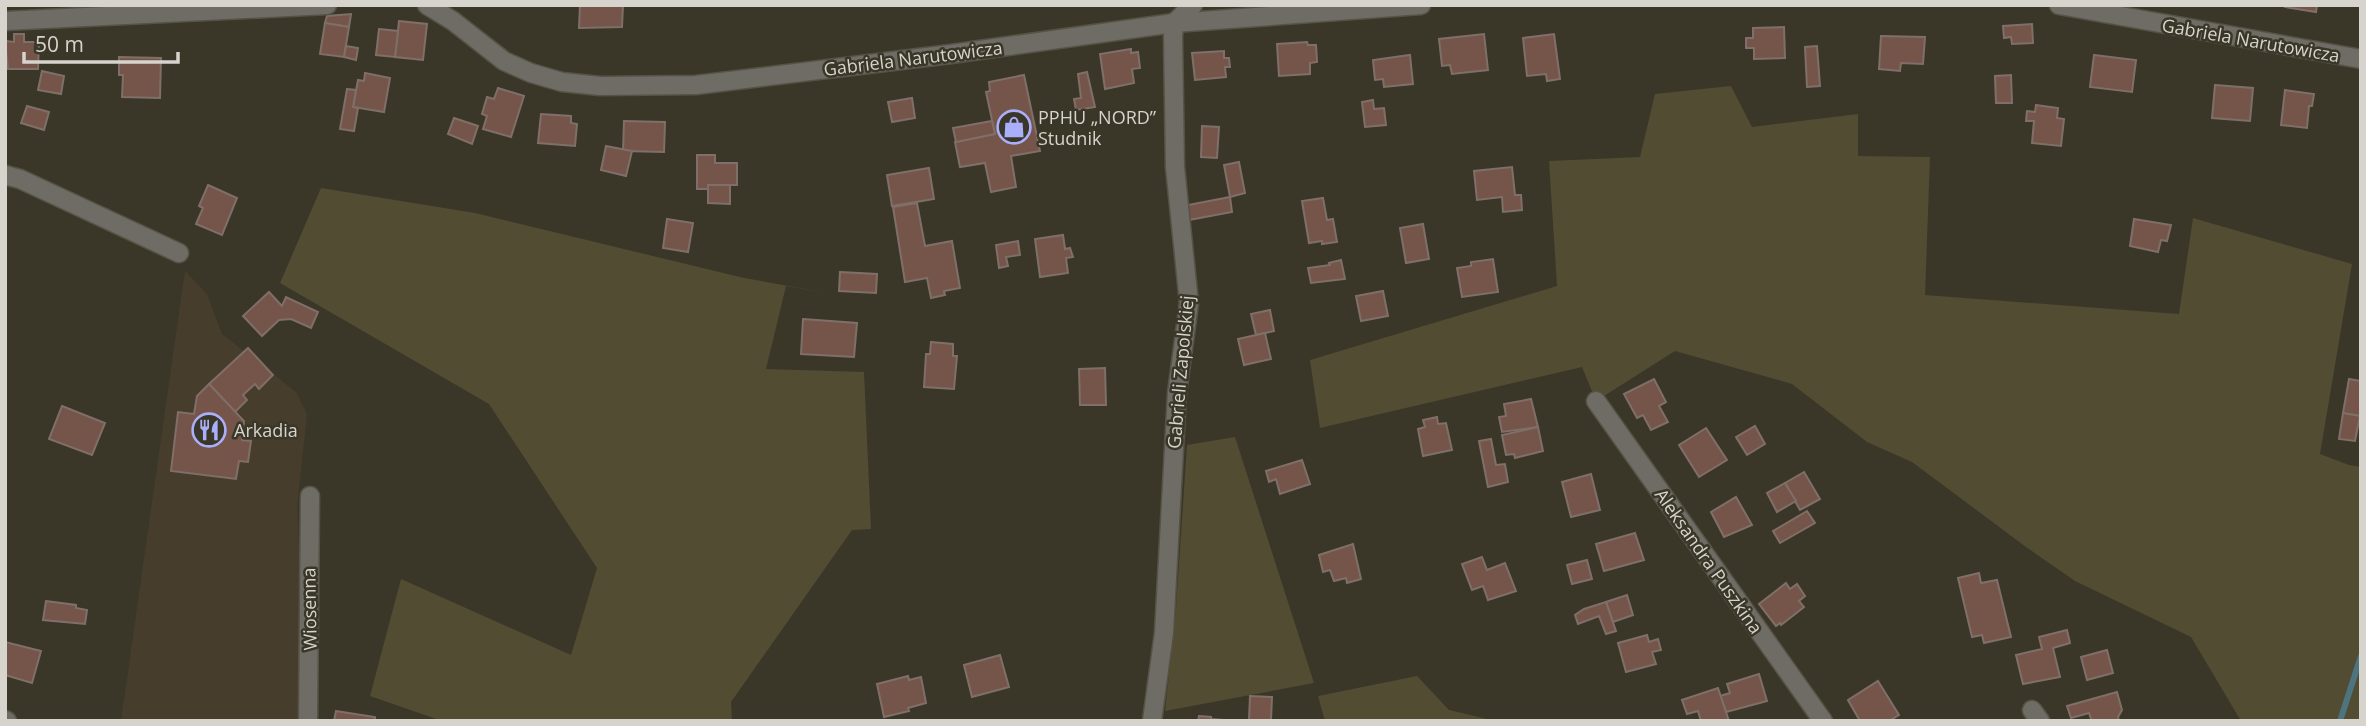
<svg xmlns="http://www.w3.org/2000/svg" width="2366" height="726" font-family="'Open Sans',sans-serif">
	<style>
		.commercial { fill: #473d2c }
		.green { fill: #514c32 }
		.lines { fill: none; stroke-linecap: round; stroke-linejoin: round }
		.stream { stroke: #4e747f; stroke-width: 6 }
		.building { fill: #755549; stroke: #7f6f68; stroke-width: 2 }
		.minor-casing { stroke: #565346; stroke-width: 21 }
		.minor { stroke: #6e6c65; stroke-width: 18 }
		.labels { text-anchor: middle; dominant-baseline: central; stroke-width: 5; stroke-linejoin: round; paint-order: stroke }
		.street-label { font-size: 18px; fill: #d6d4cc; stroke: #3a3729 }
		.poi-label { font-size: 18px; fill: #d6d4cc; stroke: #3a3729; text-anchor: start }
	</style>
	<rect width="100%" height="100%" fill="#3a3729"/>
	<!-- commercial -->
	<path class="commercial" d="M185 271 207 294 222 334 296 392 307 414 297 507 302 601V697L299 721H121Z"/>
	<!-- green -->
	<g class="green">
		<path d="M1731 86 1752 127 1858 114V156L1930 157 1925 295 2179 314 2193 218 2352 264 2320 454 2349 465 2361 467V721H2241L2191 637 2075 581 2026 547 1912 462 1867 442 1792 384 1675 351 1596 401 1582 367 1320 428 1310 360 1557 286 1549 161 1640 157 1655 94Z"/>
		<path d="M321 188 475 213 744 278 833 294 786 286 766 369 864 372 871 529 852 530 731 702 732 721H442L370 696 401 579 571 655 597 568 489 404 280 283Z"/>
		<path d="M1235 437 1314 683 1165 711 1176 609 1187 445Z"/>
		<path d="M1417 676 1449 710 1496 721H1325L1318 696Z"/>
	</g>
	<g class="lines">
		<!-- stream -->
		<path class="stream" d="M2340 721 2361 656"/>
	</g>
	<!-- building -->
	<g class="building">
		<path d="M580 5H623L622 27 579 28Z"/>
		<path d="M2285 5H2317L2316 12 2285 7Z"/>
		<path d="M351 14 349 27 325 23 327 16Z"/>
		<path d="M399 21 427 24 423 60 395 57Z"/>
		<path d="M325 23 349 27 344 57 320 54Z"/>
		<path d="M2032 24 2033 43 2012 44 2011 37 2004 38 2003 26Z"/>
		<path d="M1784 27 1785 58 1754 59V48H1746V38H1753V28Z"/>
		<path d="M379 29 398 31 395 57 376 55Z"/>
		<path d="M14 34H24V42H39L38 69H8L5 41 14 42Z"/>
		<path d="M1484 34 1488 70 1452 74 1450 65 1442 66 1439 39Z"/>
		<path d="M1554 34 1560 79 1547 81 1546 74 1527 76 1523 38Z"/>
		<path d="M1881 36 1925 37 1923 64 1901 63 1900 71 1879 69Z"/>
		<path d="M1307 42 1308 45H1316L1317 62 1310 63V74L1279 76 1277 44Z"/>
		<path d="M346 46 358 48 356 60 344 57Z"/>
		<path d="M1817 46 1820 86 1807 87 1805 47Z"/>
		<path d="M1131 49V53L1138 52 1140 68 1132 69 1134 83 1105 89 1100 54Z"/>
		<path d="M1224 51V58H1229L1230 67H1225L1226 77 1195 80 1192 53Z"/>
		<path d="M1410 55 1413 84 1384 87 1383 79 1375 80 1373 60Z"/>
		<path d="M2094 55 2136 60 2132 92 2090 87Z"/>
		<path d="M119 57 161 58 160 98 122 97 123 75H119Z"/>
		<path d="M42 71 64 76 61 94 38 90Z"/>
		<path d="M1087 72 1095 107 1076 110 1074 99 1081 98 1078 74Z"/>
		<path d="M365 73 390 78 384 112 353 107 358 80 364 81Z"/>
		<path d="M1024 75 1040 151 1011 156 1016 187 991 192 985 163 960 167 955 142 995 134 986 92 990 91 989 82Z"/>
		<path d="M2011 75 2012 103H1996L1995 76Z"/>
		<path d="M2215 85 2253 88 2250 121 2212 118Z"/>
		<path d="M498 88 524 96 511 137 483 129 487 116 482 114 487 97 494 99Z"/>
		<path d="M347 89 356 90 353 107 358 108 354 131 340 129Z"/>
		<path d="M2285 90 2314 94 2312 106H2309L2307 128 2281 125Z"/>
		<path d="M912 98 915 118 892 122 888 102Z"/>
		<path d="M1373 100 1374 109 1384 108 1386 125 1365 127 1362 102Z"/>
		<path d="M2036 105 2058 108 2057 118 2064 119 2061 146 2032 143 2034 121H2026L2027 111 2035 112Z"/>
		<path d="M27 106 49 112 44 130 21 123Z"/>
		<path d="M541 114 571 116V123L577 124 575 146 538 143Z"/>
		<path d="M454 118 478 126 472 144 448 134Z"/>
		<path d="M624 121 665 122 664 152 623 151Z"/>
		<path d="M992 121 995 134 956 142 953 128Z"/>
		<path d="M1202 126 1219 127 1217 158 1201 157Z"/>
		<path d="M606 146 632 151 626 176 601 170Z"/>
		<path d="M697 155H715V163H737V185H708V189H697Z"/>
		<path d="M1239 162 1245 193 1230 197 1224 165Z"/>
		<path d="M1512 167 1515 195H1521L1522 210 1503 212 1502 197 1477 200 1474 171Z"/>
		<path d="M929 168 934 199 892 206 887 175Z"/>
		<path d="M208 185 237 198 222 235 196 224 203 208 199 206Z"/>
		<path d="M708 185H730V204L708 203Z"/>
		<path d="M1230 197 1232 212 1189 220 1188 205Z"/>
		<path d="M1323 198 1327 220 1333 219 1337 242 1322 244V241L1309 243 1302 201Z"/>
		<path d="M917 203 925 246 952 241 960 288 944 291 945 295 931 298 927 278 905 282 893 207Z"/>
		<path d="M667 219 693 223 688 252 663 248Z"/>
		<path d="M2134 219 2171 225 2167 241 2161 240 2158 252 2130 246Z"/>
		<path d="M1423 224 1429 259 1406 263 1400 228Z"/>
		<path d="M1063 235 1065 249 1070 248 1073 257 1066 258 1068 273 1040 277 1035 239Z"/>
		<path d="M1018 241 1020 255 1006 257 1008 266 999 268 996 245Z"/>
		<path d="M1493 259 1498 292 1462 297 1457 268 1471 266V262Z"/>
		<path d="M1341 260 1345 279 1311 283 1308 268 1330 265 1329 263Z"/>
		<path d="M840 272 877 274 876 293 839 291Z"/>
		<path d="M1383 291 1388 316 1361 321 1356 296Z"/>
		<path d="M269 292 282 306 286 297 318 312 311 328 291 319 279 320 262 336 243 316Z"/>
		<path d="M1270 310 1274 331 1256 335 1251 314Z"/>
		<path d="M803 319 857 323 854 357 801 354Z"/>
		<path d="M1265 333 1271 359 1244 365 1238 339Z"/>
		<path d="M931 342 953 344V356H957L954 389 924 387 926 354H930Z"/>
		<path d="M248 348 273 375 259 389 255 384 243 395 247 400 235 412 209 384Z"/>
		<path d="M1105 368 1106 405H1080L1079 369Z"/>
		<path d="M1654 379 1666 402 1659 406 1668 422 1651 430 1643 415 1637 418 1624 394Z"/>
		<path d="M2349 379 2361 381V416L2343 413Z"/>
		<path d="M209 384 244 421 242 440 251 441 248 462 239 461 236 479 171 471 178 412 194 414 197 396Z"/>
		<path d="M1531 399 1538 427 1502 432 1499 417 1506 416 1504 404Z"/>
		<path d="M62 406 105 423 92 455 49 439Z"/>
		<path d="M2343 413 2360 416 2355 441 2339 439Z"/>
		<path d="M1437 417 1438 424 1446 423 1452 450 1423 456 1418 429 1425 427 1423 420Z"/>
		<path d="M1755 426 1765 444 1747 455 1736 437Z"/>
		<path d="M1538 427 1543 451 1515 458 1514 454 1506 455 1502 435Z"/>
		<path d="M1706 428 1727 460 1699 477 1679 445Z"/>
		<path d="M1491 439 1496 465 1505 464 1508 482 1488 487 1479 441Z"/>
		<path d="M1302 460 1310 484 1280 494 1276 479 1269 482 1266 471Z"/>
		<path d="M1804 472 1820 499 1800 510 1785 483Z"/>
		<path d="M1591 474 1600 510 1571 517 1562 482Z"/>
		<path d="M1785 483 1796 501 1777 512 1767 493Z"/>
		<path d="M1736 497 1752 525 1724 537 1711 512Z"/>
		<path d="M1807 511 1815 523 1780 543 1773 531Z"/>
		<path d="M1635 533 1644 560 1604 571 1596 544Z"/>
		<path d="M1353 544 1361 579 1347 583 1346 578 1334 581 1330 570 1323 572 1319 555Z"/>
		<path d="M1482 557 1487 570 1505 563 1516 591 1488 600 1483 586 1472 590 1462 564Z"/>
		<path d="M1587 560 1592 579 1572 584 1567 565Z"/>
		<path d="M1979 573 1981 583 1997 580 2011 637 1984 643 1982 635 1972 637 1958 578Z"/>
		<path d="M1786 583 1790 589 1797 584 1805 596 1799 601 1804 607 1781 625 1780 623 1776 626 1759 604Z"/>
		<path d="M1627 595 1633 615 1613 622 1606 602Z"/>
		<path d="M46 601 76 605V608L87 610 85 624 43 620Z"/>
		<path d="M1606 602 1616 631 1606 634 1599 616 1578 624 1575 615 1584 609Z"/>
		<path d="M2067 630 2070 643 2053 648 2060 677 2023 684 2016 655 2042 649 2039 637Z"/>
		<path d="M1647 635 1649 642 1658 639 1661 650 1652 652 1656 664 1626 672 1618 643Z"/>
		<path d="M5 642 41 651 32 683 5 675Z"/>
		<path d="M2107 650 2113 673 2087 680 2081 657Z"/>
		<path d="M1000 655 1009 687 972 697 964 665Z"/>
		<path d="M1759 674 1767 701 1726 712 1720 696 1730 693 1727 684Z"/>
		<path d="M908 676 909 680 921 677 926 703 908 708 909 711 884 717 877 684Z"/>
		<path d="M1878 681 1899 715 1889 721H1860L1848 700Z"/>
		<path d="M1718 688 1729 721H1701L1698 711 1687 714 1682 700Z"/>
		<path d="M2117 692 2122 710 2118 717 2119 721H2088L2091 719 2089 713 2071 718 2067 706Z"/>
		<path d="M1250 696 1272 697 1271 720H1249Z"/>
		<path d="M336 711 375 717V721H334Z"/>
		<path d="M1199 716 1211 717V719L1237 721H1198Z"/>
	</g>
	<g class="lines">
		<defs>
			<g id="minor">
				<path d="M427 5 453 21 504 61 531 73 562 82 600 86 696 85 951 54 1174 23 1421 5"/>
				<path d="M2059 5 2361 59"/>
				<path d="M5 21 327 5"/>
				<path d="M5 175 20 179 179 253"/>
				<path d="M1596 401 1823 721"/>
				<path d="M2032 710 2040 721"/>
				<path d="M5 720 7 721"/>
				<path d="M308 721 310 496"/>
				<path d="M1152 721 1164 633 1177 393 1189 303 1175 167 1173 37 1174 23 1193 5"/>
			</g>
		</defs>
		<!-- minor casing -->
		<use href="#minor" class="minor-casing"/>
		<!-- minor -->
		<use href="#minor" class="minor"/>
	</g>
	<!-- icons -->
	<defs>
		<symbol id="shop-ring" viewBox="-11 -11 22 22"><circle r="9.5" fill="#3a3729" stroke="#aaaffb" stroke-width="1.5"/><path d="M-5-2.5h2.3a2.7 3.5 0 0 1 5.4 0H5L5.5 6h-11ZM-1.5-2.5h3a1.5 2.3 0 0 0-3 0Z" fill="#aaaffb"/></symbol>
		<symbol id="restaurant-ring" viewBox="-11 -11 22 22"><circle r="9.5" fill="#3a3729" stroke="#aaaffb" stroke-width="1.5"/><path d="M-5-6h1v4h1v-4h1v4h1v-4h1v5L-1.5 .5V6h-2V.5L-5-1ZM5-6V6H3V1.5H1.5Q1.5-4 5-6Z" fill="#aaaffb"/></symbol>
	</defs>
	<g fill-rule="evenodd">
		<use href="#shop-ring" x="995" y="108" width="38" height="38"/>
		<use href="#restaurant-ring" x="190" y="411" width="38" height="38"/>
	</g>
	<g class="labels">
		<!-- street labels -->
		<g class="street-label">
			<text transform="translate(2251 40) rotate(10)">Gabriela Narutowicza</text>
			<text transform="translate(913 58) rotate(-7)">Gabriela Narutowicza</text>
			<text transform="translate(1180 372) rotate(-85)">Gabrieli Zapolskiej</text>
			<text transform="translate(1709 561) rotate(55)">Aleksandra Puszkina</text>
			<text transform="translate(309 609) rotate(-91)">Wiosenna</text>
		</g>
		<!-- poi labels -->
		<g class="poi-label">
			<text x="1038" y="117">PPHU „NORD”<tspan x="1038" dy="21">Studnik</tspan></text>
			<text x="234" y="430">Arkadia</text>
		</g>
	</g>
	<!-- border -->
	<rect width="2366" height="726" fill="none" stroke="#d6d4cc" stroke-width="14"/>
	<!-- scale -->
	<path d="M24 52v10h154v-10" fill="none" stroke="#d6d4cc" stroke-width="3.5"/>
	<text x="35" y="52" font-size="21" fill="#d6d4cc" stroke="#3a3729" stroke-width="5" paint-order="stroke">50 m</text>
</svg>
